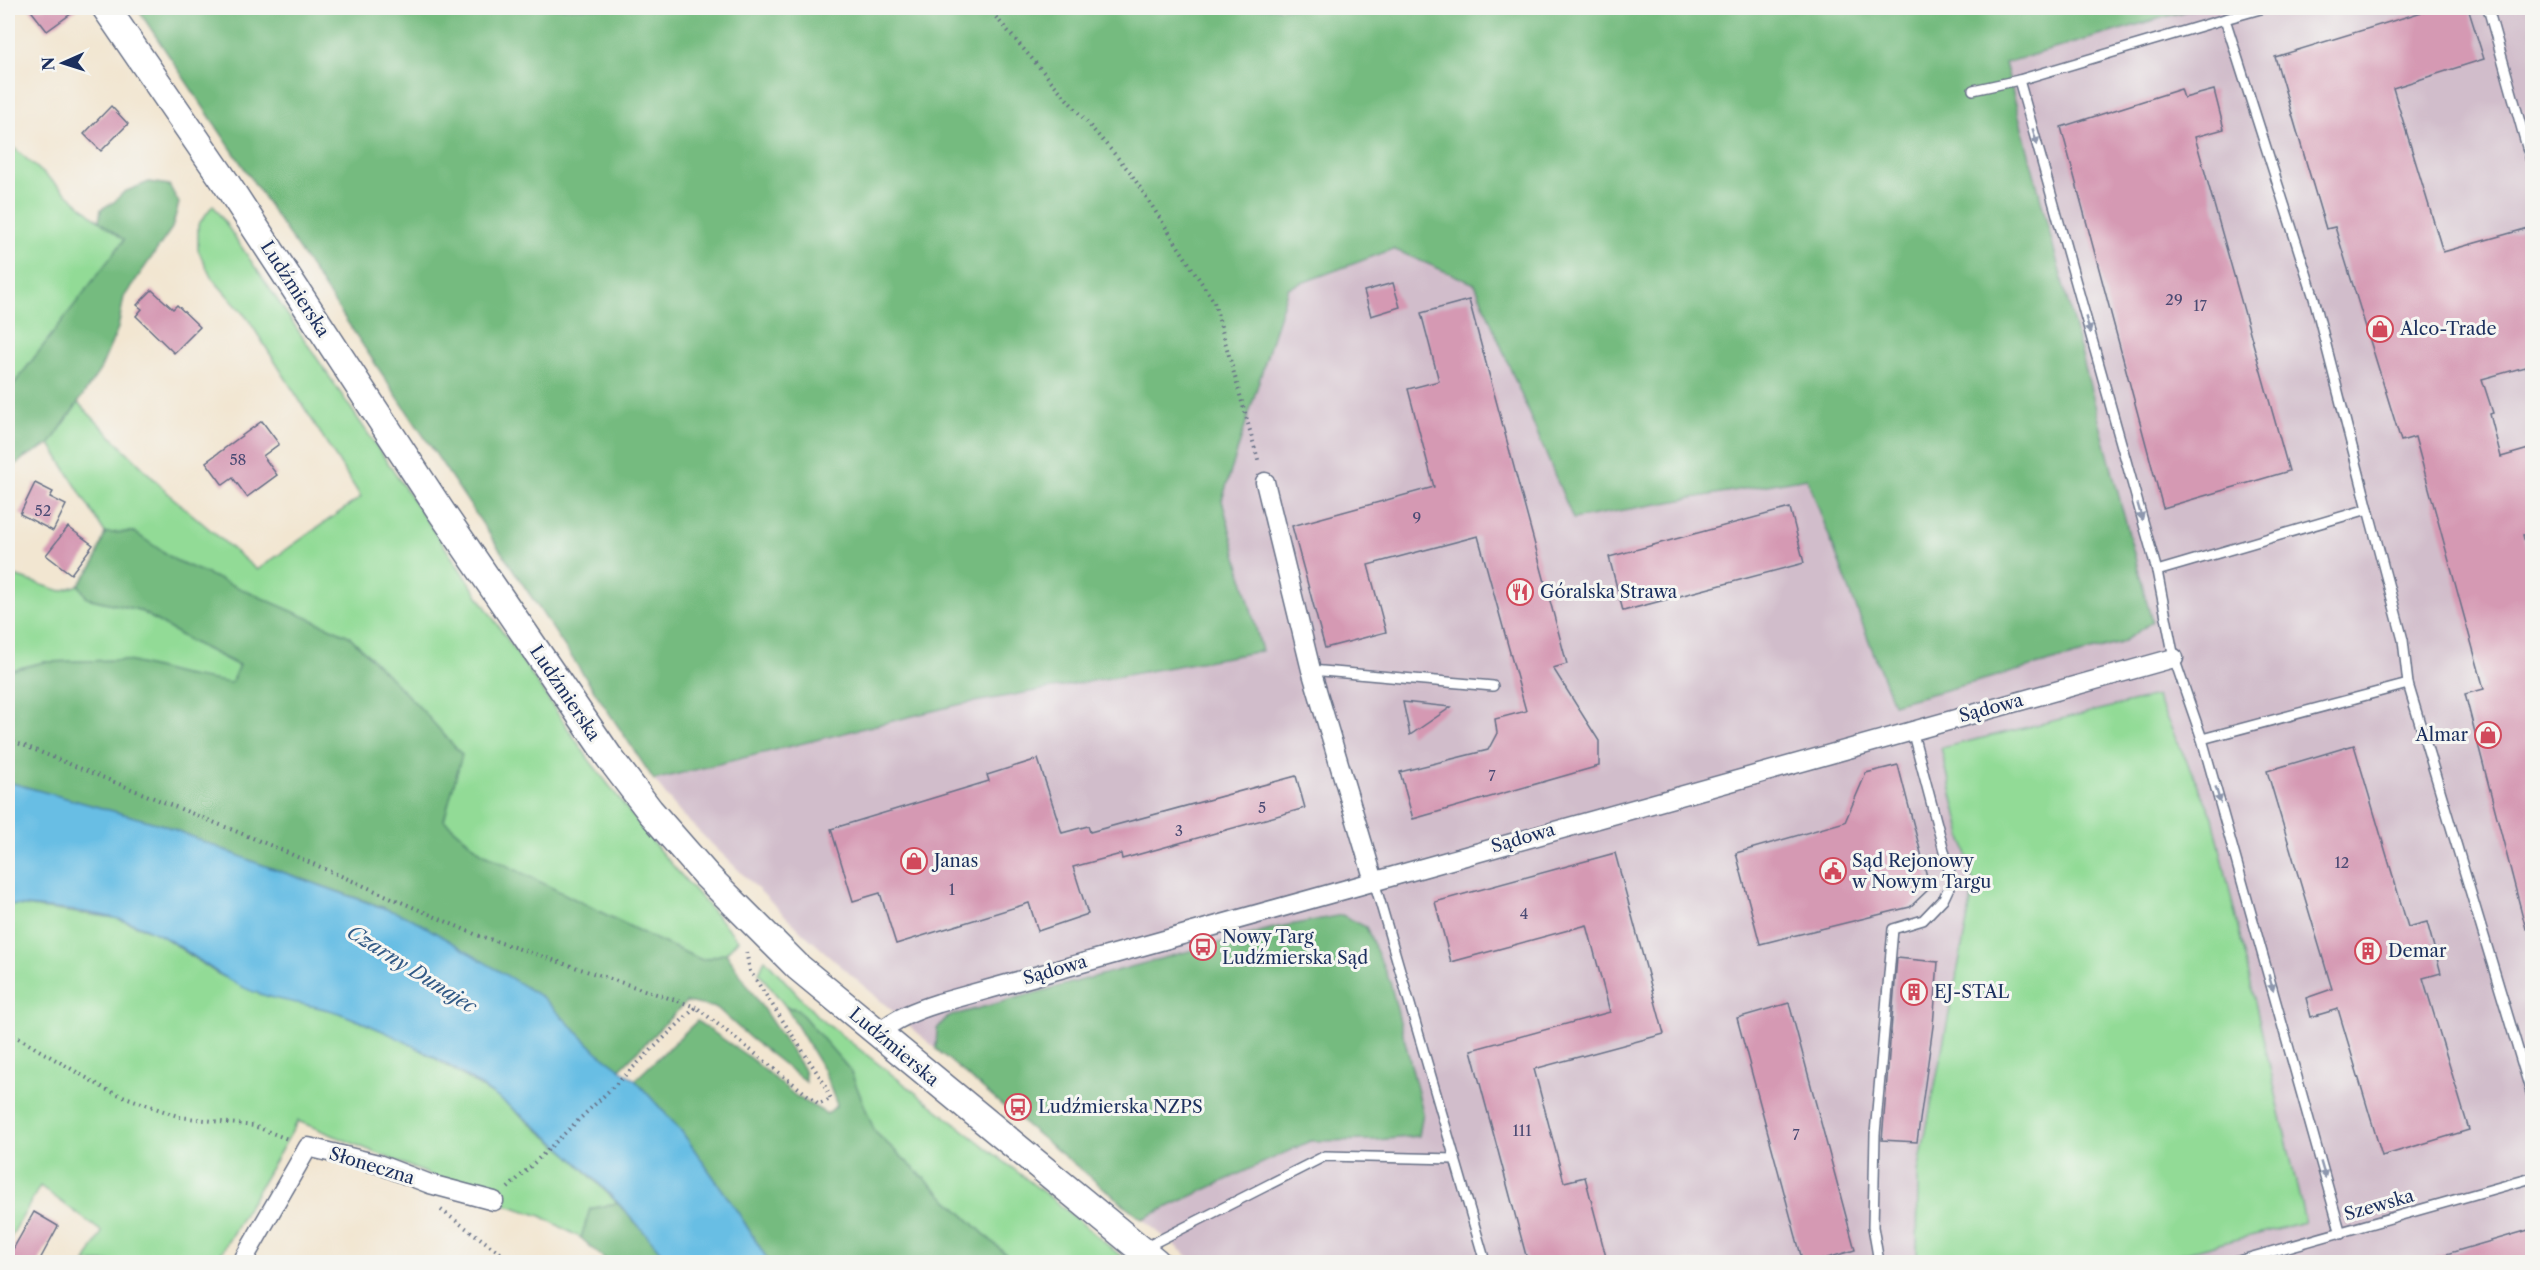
<svg xmlns="http://www.w3.org/2000/svg" width="2540" height="1270" font-family="'Libre Caslon Text',serif">
	<style>
		.industrial { fill: #d1bdcb }
		.green { fill: #92db96; stroke: #56857a; stroke-width: 1.5 }
		.forest { fill: #75bb7f; stroke: #48756e; stroke-width: 1.5 }
		.water { fill: #67bee4; stroke: #4176a1; stroke-width: 1.5 }
		.building { fill: #d599b3 }
		.lines { fill: none; stroke-linecap: round; stroke-linejoin: round }
		.service-casing { stroke: #666f86; stroke-width: 12 }
		.minor-casing { stroke: #666f86; stroke-width: 21 }
		.secondary-casing { stroke: #666f86; stroke-width: 30 }
		.path { stroke: #666f86; stroke-width: 4; stroke-dasharray: 1.5 4.5; stroke-linecap: butt }
		.service { stroke: #fff; stroke-width: 9 }
		.minor { stroke: #fff; stroke-width: 18 }
		.secondary { stroke: #fff; stroke-width: 27 }
		.oneway { fill: #8d97ae }
		.labels { text-anchor: middle; dominant-baseline: central; stroke-width: 6; stroke-linejoin: round; paint-order: stroke }
		.number-label { font-size: 15px; fill: #4a4a73 }
		.street-label { font-size: 18px; fill: #1b2f5e; stroke: #f6f6f2 }
		.poi-label { font-size: 18px; fill: #1b2f5e; stroke: #f6f6f2; text-anchor: start }
		.water-label { font-size: 20px; font-style: italic; fill: #325a86; stroke: #f6f6f2 }
	</style>
	<rect width="100%" height="100%" fill="#f6f6f2"/>
	<filter id="ink" filterUnits="userSpaceOnUse"><feTurbulence type="fractalNoise" baseFrequency=".0167" numOctaves="2"/><feDisplacementMap in="SourceGraphic" scale="12" xChannelSelector="R" yChannelSelector="G"/><feConvolveMatrix kernelMatrix="1 2 1 2 8 2 1 2 1" color-interpolation-filters="sRGB"/></filter>
	<filter id="wash" filterUnits="userSpaceOnUse"><feTurbulence type="fractalNoise" baseFrequency=".008" numOctaves="4" result="noise"/><feDisplacementMap in="SourceGraphic" scale="24" xChannelSelector="R" yChannelSelector="G"/><feGaussianBlur stdDeviation="1.35" result="paint"/><feColorMatrix in="noise" values="0 0 0 0 0 0 0 0 0 0 0 0 0 0 0 0 0 1.4 0 .05"/><feComposite in="paint" operator="in"/></filter>
	<g filter="url(#wash)">
		<rect width="100%" height="100%" fill="#f2e6d1"/>
		<!-- industrial -->
		<path class="industrial" d="M2196 8H2532V1262H2148L2305 1222 1941 749 1974 886 1918 1172 1917 1262H1195L1142 1219 1310 1141 1377 1140 1419 1136 1423 1112 1390 982 1274 928 947 1017 937 1029 936 1049 802 932 680 813 654 780 957 705 1261 651 1222 500 1288 288 1393 249 1475 284 1573 519 1807 478 1893 704 2152 621 2005 63Z"/>
		<!-- green -->
		<g class="green">
			<path d="M8 143 99 221 125 240 8 392Z"/>
			<path d="M213 205 590 761 660 851 738 940 726 953 702 960 655 939 482 853 444 820 423 711 350 637 174 560 134 532 105 533 50 444 78 403 172 497 257 570 361 497 248 319 211 277 198 250V225Z"/>
			<path d="M8 574 61 591 79 585 87 598 139 610 190 641 239 666 231 684 183 675 124 660 44 662 8 671Z"/>
			<path d="M2156 696 2213 817 2305 1222 2148 1262H1917L1918 1172 1974 886 1941 748Z"/>
			<path d="M8 904 115 918 159 934 216 973 260 994 337 1012 407 1041 500 1099 570 1156 617 1203 590 1209 581 1238 541 1216 494 1201 298 1121 216 1262H85L102 1232 40 1186 8 1242Z"/>
			<path d="M765 959 818 1017 1060 1205 1128 1262H1014L875 1132 849 1070 797 1009 786 1007 759 973Z"/>
		</g>
		<!-- forest -->
		<g class="forest">
			<path d="M137 8H2196L2005 63 2152 622 2121 643 1893 704 1807 478 1573 519 1475 284 1393 249 1288 288 1222 500 1262 651 957 705 654 780Z"/>
			<path d="M149 182 169 185 179 203 172 228 124 297 118 328 100 370 50 444 25 457 8 471V392L124 240 99 221 101 209 114 202 124 192Z"/>
			<path d="M134 532 175 560 349 636 423 711 462 755 444 820 482 853 655 939 702 960 726 953 804 1070 806 1082 750 1038 717 1008 686 1002 620 1069 597 1052 542 997 385 908 254 862 163 825 8 782V671L44 662 124 660 183 675 231 683 239 665 190 641 139 610 87 598 79 585 94 564 105 533Z"/>
			<path d="M1342 915 1366 927 1390 982 1423 1112 1419 1136 1377 1140 1310 1141 1142 1219 1010 1112 936 1049 937 1029 947 1017 1274 928Z"/>
			<path d="M786 1007 797 1009 850 1070 875 1132 1014 1262H769L739 1214 682 1132 635 1080 697 1021 749 1057 797 1097 827 1114 837 1105 823 1069Z"/>
			<path d="M617 1203 650 1238 669 1262H608L581 1238 590 1209Z"/>
		</g>
		<!-- water -->
		<path class="water" d="M8 782 163 825 254 862 400 914 416 921 542 997 597 1052 635 1080 682 1132 739 1214 769 1262H669C584 1154 470 1061 339 1013 314 1004 286 1003 260 994 220 981 194 952 158 934 113 910 57 910 8 904Z"/>
		<g id="blocks">
			<!-- building -->
			<g class="building">
				<path d="M29 8H79L47 31Z"/>
				<path d="M2435 8H2468L2484 59 2393 88 2443 252 2532 227V365L2482 379 2493 413 2490 414 2501 457 2532 448V534L2523 535 2532 572V928L2526 929 2465 694 2484 689 2415 437 2401 441 2335 227 2326 229 2275 57Z"/>
				<path d="M2181 89 2184 98 2214 90 2224 129 2195 137 2289 471 2163 508 2061 127Z"/>
				<path d="M111 106 128 124 101 151 84 134Z"/>
				<path d="M1393 283 1400 307 1371 316 1364 291Z"/>
				<path d="M152 290 173 309 177 305 200 327 174 353 136 316 142 309 137 305Z"/>
				<path d="M1469 300 1567 664 1553 668 1599 741V766L1413 819 1400 772 1488 750 1497 733 1495 719 1526 711 1478 536 1368 565 1386 632 1325 648 1292 526 1434 487 1408 389 1439 381 1421 313Z"/>
				<path d="M262 421 279 444 263 456 277 475 247 497 233 478 223 485 206 462Z"/>
				<path d="M35 483 53 492 50 497 66 505 53 531 20 514Z"/>
				<path d="M1790 508 1804 563 1623 611 1609 557Z"/>
				<path d="M68 527 93 545 71 574 46 555Z"/>
				<path d="M1403 702 1451 707 1410 735Z"/>
				<path d="M2354 745 2408 927 2427 922 2441 973 2423 978 2469 1130 2382 1156 2338 1009 2311 1017 2306 998 2332 989 2267 771Z"/>
				<path d="M1038 759 1062 833 1088 826 1090 832 1296 776 1305 808 1122 859 1121 854 1073 867 1088 914 1038 931 1029 903 896 944 880 893 853 901 831 829 989 781 987 775Z"/>
				<path d="M1898 765 1930 888 1910 907 1760 944 1736 853 1845 822 1866 773Z"/>
				<path d="M1615 853 1664 1034 1534 1069 1564 1182 1585 1177 1606 1257 1587 1263H1528L1471 1050 1610 1012 1587 925 1451 962 1435 902Z"/>
				<path d="M1897 958 1938 962 1933 1026 1917 1142 1882 1140Z"/>
				<path d="M1789 1003 1855 1250 1810 1263H1803L1737 1018Z"/>
				<path d="M34 1212 58 1226 38 1263H8V1258Z"/>
				<path d="M2532 1229V1263H2436V1257Z"/>
			</g>
		</g>
	</g>
	<g filter="url(#ink)">
		<use href="#blocks" fill-opacity="0" stroke="#666f86" stroke-width="1.5"/>
		<g class="lines">
			<defs>
				<g id="service">
					<path d="M2264 8 2225 19 2314 298 2368 509"/>
					<path d="M2488 8 2532 165"/>
					<path d="M2019 80 2157 571"/>
					<path d="M1973 90 2019 80 2225 19"/>
					<path d="M1311 670 1493 686"/>
					<path d="M2202 739 2408 684"/>
					<path d="M1374 881 1455 1159"/>
					<path d="M2341 1234 2202 739 2174 658 2157 571 2368 509 2403 640 2408 684 2532 1096"/>
					<path d="M1144 1248 1325 1156 1455 1159 1485 1262"/>
					<path d="M1879 1262 1873 1227 1875 1134 1893 929 1923 920 1944 898 1952 881 1912 730"/>
					<path d="M2235 1262 2532 1178"/>
				</g>
				<g id="minor">
					<path d="M1265 482 1311 670 1374 881"/>
					<path d="M878 1034C895 1018 917 1010 939 1003L2174 658"/>
					<path d="M242 1262 308 1147 378 1164 430 1184 494 1201"/>
				</g>
				<path id="secondary" d="M106 8 226 183 440 510 609 757 650 811 706 875 798 967 1156 1262"/>
			</defs>
			<!-- service casing -->
			<use href="#service" class="service-casing"/>
			<!-- minor casing -->
			<use href="#minor" class="minor-casing"/>
			<!-- secondary casing -->
			<use href="#secondary" class="secondary-casing"/>
			<!-- path -->
			<g class="path">
				<path d="M988 8 1130 172 1214 302 1259 463"/>
				<path d="M8 739 272 846 477 935 696 1007"/>
				<path d="M8 1032 109 1091 180 1117 254 1126 290 1140"/>
				<path d="M508 1188 696 1007 819 1104 831 1099 822 1080 750 971 746 951"/>
				<path d="M441 1210 513 1262"/>
			</g>
			<!-- service -->
			<use href="#service" class="service"/>
			<!-- minor -->
			<use href="#minor" class="minor"/>
			<!-- secondary -->
			<use href="#secondary" class="secondary"/>
		</g>
		<!-- one-way arrows -->
		<defs><path id="oneway-solid" d="M-6-.8H1V-3.2L6.5 0L1 3.2V.8H-6Z" transform="scale(1.5)"/></defs>
		<g class="oneway">
			<use href="#oneway-solid" transform="translate(2035 137) rotate(74)"/>
			<use href="#oneway-solid" transform="translate(2088 325) rotate(74)"/>
			<use href="#oneway-solid" transform="translate(2140 512) rotate(74)"/>
			<use href="#oneway-solid" transform="translate(2218 795) rotate(74)"/>
			<use href="#oneway-solid" transform="translate(2271 983) rotate(74)"/>
			<use href="#oneway-solid" transform="translate(2323 1170) rotate(74)"/>
		</g>
	</g>
	<!-- icons -->
	<defs>
		<symbol id="shop-ring" viewBox="-11 -11 22 22"><circle r="9.5" fill="#f6f6f2" stroke="#d1495b" stroke-width="1.5"/><path d="M-5-2.5h2.3a2.7 3.5 0 0 1 5.4 0H5L5.5 6h-11ZM-1.5-2.5h3a1.5 2.3 0 0 0-3 0Z" fill="#d1495b"/></symbol>
		<symbol id="restaurant-ring" viewBox="-11 -11 22 22"><circle r="9.5" fill="#f6f6f2" stroke="#d1495b" stroke-width="1.5"/><path d="M-5-6h1v4h1v-4h1v4h1v-4h1v5L-1.5 .5V6h-2V.5L-5-1ZM5-6V6H3V1.5H1.5Q1.5-4 5-6Z" fill="#d1495b"/></symbol>
		<symbol id="civic-ring" viewBox="-11 -11 22 22"><circle r="9.5" fill="#f6f6f2" stroke="#d1495b" stroke-width="1.5"/><path d="M-.6-6.5H3V-4.5H.6V-3L4-1V1h2V6H-6V1h2V-1L-.6-3ZM-1.2 2.5V6h2.4V2.5Z" fill="#d1495b"/></symbol>
		<symbol id="bus-ring" viewBox="-11 -11 22 22"><circle r="9.5" fill="#f6f6f2" stroke="#d1495b" stroke-width="1.5"/><path d="M-5-6H5V4H4V6H2V4H-2V6H-4V4H-5ZM-3.5-4V0h7V-4ZM-3.5 1.2v1.5H-2V1.2ZM2 1.2v1.5H3.5V1.2Z" fill="#d1495b"/></symbol>
		<symbol id="building-ring" viewBox="-11 -11 22 22"><circle r="9.5" fill="#f6f6f2" stroke="#d1495b" stroke-width="1.5"/><path d="M-4-6H4V6H1V3H-1V6H-4ZM-2.5-4.3h1.7v1.8h-1.7ZM.8-4.3h1.7v1.8H.8ZM-2.5-1h1.7V.8h-1.7ZM.8-1h1.7V.8H.8Z" fill="#d1495b"/></symbol>
	</defs>
	<g fill-rule="evenodd">
		<use href="#shop-ring" x="2365" y="314" width="30" height="30"/>
		<use href="#restaurant-ring" x="1505" y="577" width="30" height="30"/>
		<use href="#shop-ring" x="2473" y="720" width="30" height="30"/>
		<use href="#shop-ring" x="899" y="846" width="30" height="30"/>
		<use href="#civic-ring" x="1818" y="856" width="30" height="30"/>
		<use href="#bus-ring" x="1188" y="932" width="30" height="30"/>
		<use href="#building-ring" x="2353" y="936" width="30" height="30"/>
		<use href="#building-ring" x="1899" y="977" width="30" height="30"/>
		<use href="#bus-ring" x="1003" y="1092" width="30" height="30"/>
	</g>
	<g class="labels">
		<!-- number labels -->
		<g class="number-label">
			<text x="2174" y="299">29</text>
			<text x="2200" y="305">17</text>
			<text x="238" y="459">58</text>
			<text x="43" y="510">52</text>
			<text x="1417" y="517">9</text>
			<text x="1492" y="775">7</text>
			<text x="1262" y="807">5</text>
			<text x="1179" y="830">3</text>
			<text x="2342" y="862">12</text>
			<text x="952" y="889">1</text>
			<text x="1524" y="913">4</text>
			<text x="1522" y="1130">111</text>
			<text x="1796" y="1134">7</text>
		</g>
		<!-- street labels -->
		<g class="street-label">
			<text transform="translate(295 289) rotate(57)">Ludźmierska</text>
			<text transform="translate(565 693) rotate(56)">Ludźmierska</text>
			<text transform="translate(1991 708) rotate(-15)">Sądowa</text>
			<text transform="translate(1523 838) rotate(-16)">Sądowa</text>
			<text transform="translate(1055 970) rotate(-16)">Sądowa</text>
			<text transform="translate(894 1047) rotate(40)">Ludźmierska</text>
			<text transform="translate(372 1166) rotate(17)">Słoneczna</text>
			<text transform="translate(2379 1205) rotate(-16)">Szewska</text>
		</g>
		<!-- poi labels -->
		<g class="poi-label">
			<text x="2400" y="329">Alco-Trade</text>
			<text x="1540" y="592">Góralska Strawa</text>
			<text x="2468" y="735" text-anchor="end">Almar</text>
			<text x="934" y="861">Janas</text>
			<text x="1852" y="861">Sąd Rejonowy<tspan x="1852" dy="21">w Nowym Targu</tspan></text>
			<text x="1222" y="937">Nowy Targ<tspan x="1222" dy="21">Ludźmierska Sąd</tspan></text>
			<text x="2388" y="951">Demar</text>
			<text x="1934" y="992">EJ-STAL</text>
			<text x="1038" y="1107">Ludźmierska NZPS</text>
		</g>
		<!-- water labels -->
		<g class="water-label">
			<text transform="translate(412 969) rotate(32)">Czarny Dunajec</text>
		</g>
	</g>
	<!-- margin -->
	<rect width="2540" height="1270" fill="none" stroke="#f6f6f2" stroke-width="30"/>
	<!-- north arrow -->
	<g transform="translate(63 63) rotate(267)" stroke="#f6f6f2" stroke-width="4.5" paint-order="stroke">
	<path d="M0-4.5L10 22L0 15L-10 22Z" fill="#1b2f5e"/>
	<text y="-9" font-size="16" font-weight="bold" text-anchor="middle" fill="#1b2f5e">N</text>
	</g>
</svg>
